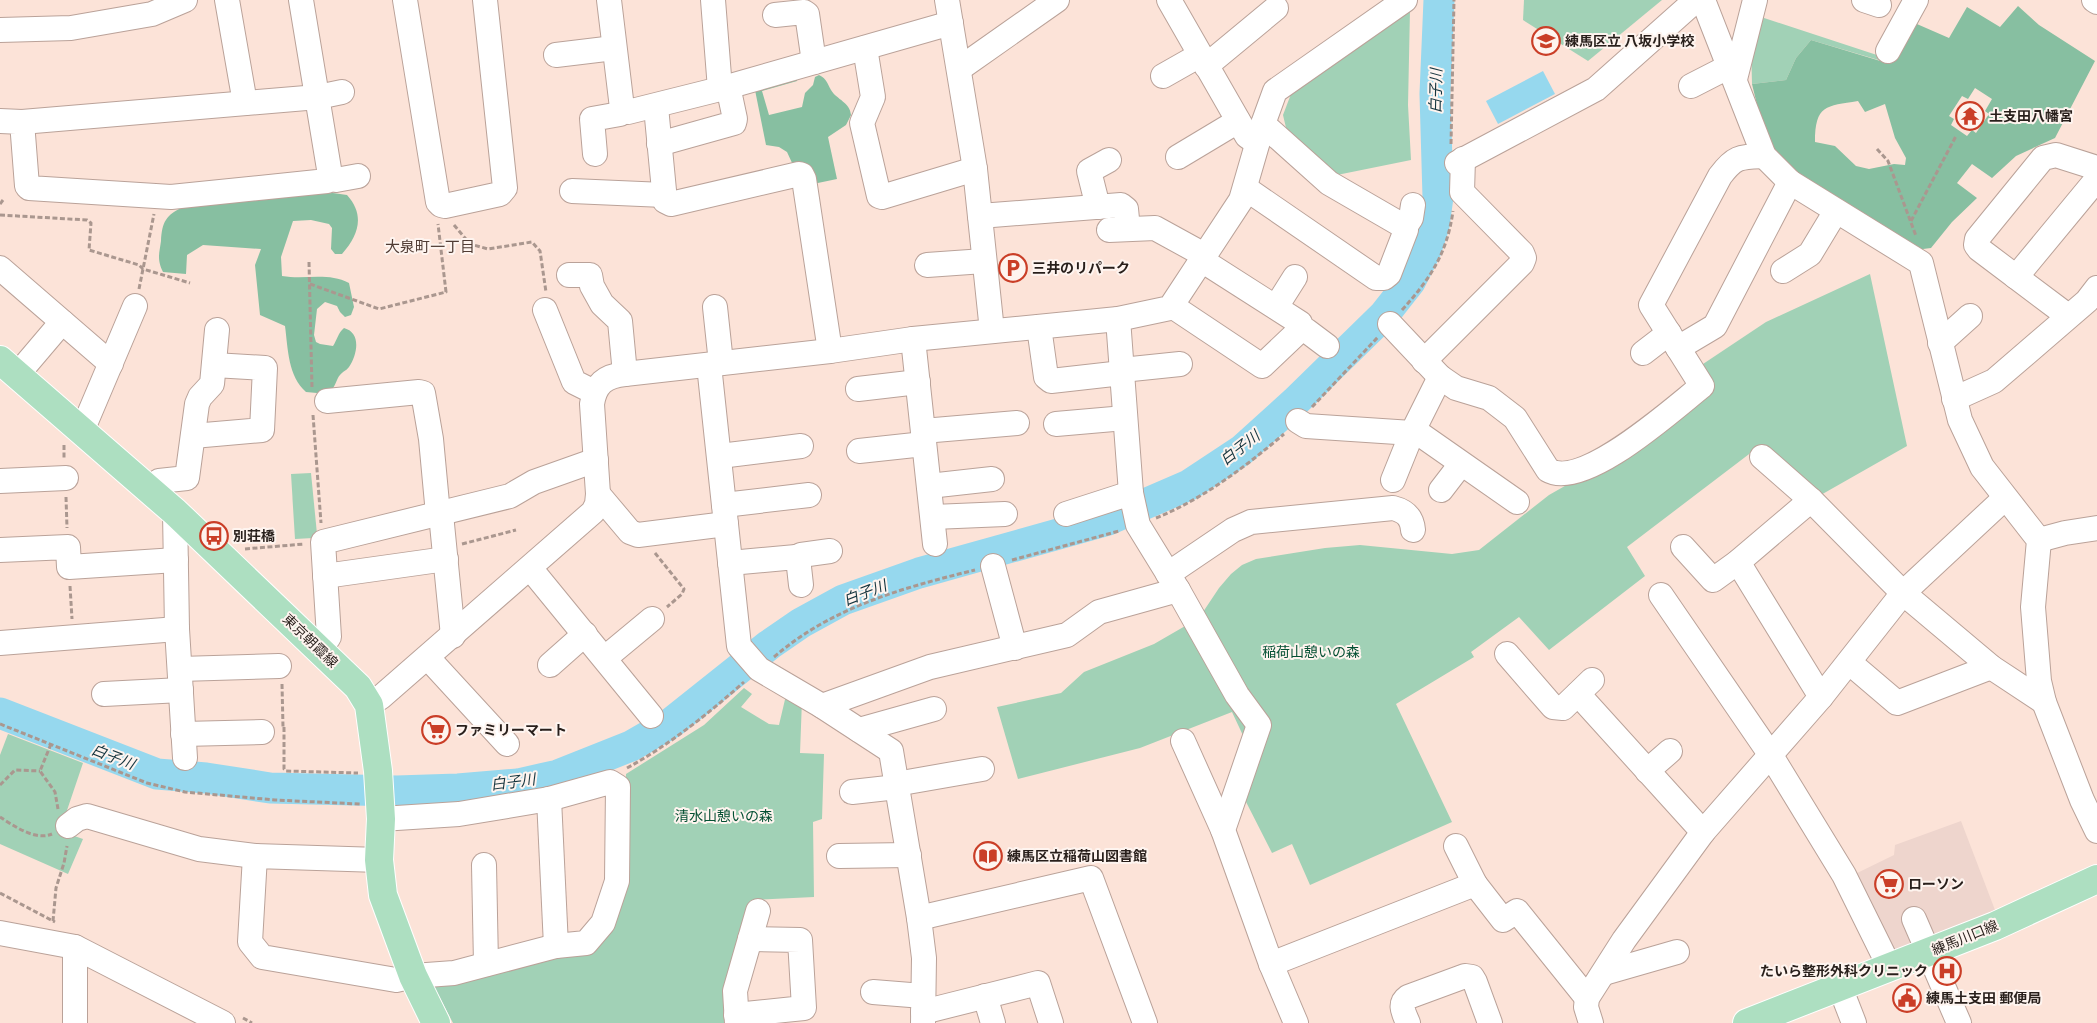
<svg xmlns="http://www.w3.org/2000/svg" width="2097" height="1023" font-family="Figtree,'Noto Sans JP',sans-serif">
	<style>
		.commercial { fill: #eed5cd }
		.green { fill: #a1d1b6 }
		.forest { fill: #87bfa1; fill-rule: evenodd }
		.water { fill: #96d8ee }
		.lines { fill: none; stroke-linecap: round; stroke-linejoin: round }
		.river { stroke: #96d8ee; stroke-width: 31 }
		.minor-casing { stroke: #baa299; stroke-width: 26 }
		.major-casing { stroke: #fff; stroke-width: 30 }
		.path { stroke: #aa978f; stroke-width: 3; stroke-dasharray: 5 2.5; stroke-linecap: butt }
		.minor { stroke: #fff; stroke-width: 24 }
		.major { stroke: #addfc1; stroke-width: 28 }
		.labels { text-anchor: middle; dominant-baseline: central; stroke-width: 4; stroke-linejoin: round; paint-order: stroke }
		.poi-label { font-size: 14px; font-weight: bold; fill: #281f1b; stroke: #fef4ef; text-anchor: start }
		.street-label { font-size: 14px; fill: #281f1b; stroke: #fef4ef }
		.park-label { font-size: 14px; fill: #034f32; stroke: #fef4ef }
		.water-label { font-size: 15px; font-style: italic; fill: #14343e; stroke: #fef4ef }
		.neighbourhood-label { font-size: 15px; fill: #503c34; stroke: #fef4ef }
	</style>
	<rect width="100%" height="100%" fill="#fce3d8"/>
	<!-- commercial -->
	<path class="commercial" d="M1961 821 1995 910 1894 951 1851 876 1894 855 1895 845Z"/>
	<!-- green -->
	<g class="green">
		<path d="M1524 0H1662L1588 61 1523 20Z"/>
		<path d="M1410 10 1408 105 1411 160 1332 176 1287 132 1283 115 1291 94Z"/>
		<path d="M1758 16 1883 57 1882 61 1811 40 1796 58 1786 80 1752 84 1751 44Z"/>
		<path d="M1870 274 1907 446 1819 496 1761 445 1627 547 1645 576 1549 650 1519 617 1471 652 1474 657 1396 704 1452 822 1310 885 1292 844 1272 853 1241 792 1254 759 1232 712 1140 748 1018 779 997 707 1061 693 1084 672 1154 644 1199 618 1219 588 1231 574 1242 565 1256 559 1325 548 1360 545 1452 554 1479 550 1549 495 1637 445 1704 390 1700 366 1766 322Z"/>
		<path d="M311 473 317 534 313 538 295 539 291 474Z"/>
		<path d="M744 688 752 694 741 707 769 724 779 725 787 691 802 700 800 753 824 754 822 819 813 822 814 897 751 900 726 991 729 1023H453L432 983 589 949 625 877 626 774 704 725Z"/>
		<path d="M8 734 83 763 60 831 83 839 68 874 0 844V755Z"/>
	</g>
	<!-- forest -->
	<g class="forest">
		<path d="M2018 6 2039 25 2095 61 2055 138 2016 156 1992 178 1972 164 1957 183 1977 198 1952 222 1931 248 1915 250 1805 185 1774 153 1759 113 1752 84 1786 80 1796 58 1811 40 1887 63 1910 21 1949 38 1967 7 2000 27ZM1975 88 1992 99 1985 111 1989 114 1976 133 1972 130 1967 136 1951 125 1954 119 1949 116 1962 96 1968 99ZM1858 101 1865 112 1885 104 1895 138 1906 158 1905 165 1894 164 1869 169 1856 166 1835 146 1815 142C1815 105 1826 106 1858 101Z"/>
		<path d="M819 75C827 79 827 83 831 90 837 100 850 102 851 115L846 125 828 137 837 179 813 184 793 165 787 152 779 147 766 145 754 85 798 76 797 81 762 91 769 115 802 107 805 93 813 85 815 77Z"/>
		<path d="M333 193 347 195C365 215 359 235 342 254H335L331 249 332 228 329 224 311 220 293 221 281 257 282 276C305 280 328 272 349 283L354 307 351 315 345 317 340 312 337 306 325 302 317 309 314 335 316 342 320 344 333 346C337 340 338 333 344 328 362 333 357 355 349 367 346 371 343 371 340 375 337 378 336 384 333 388L317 393 306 392C288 376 288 349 285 326L260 315 255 265 261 249 203 245 187 255 186 274 163 272C157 259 159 255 161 241 162 222 166 215 183 207L295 194Z"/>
	</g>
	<!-- water -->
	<path class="water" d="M1543 71 1555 94 1498 124 1486 101Z"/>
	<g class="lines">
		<!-- river -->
		<path class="river" d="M0 713 157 774 206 778 270 788 397 791 458 789 518 784 558 775 631 746 671 723 769 645 801 623 843 600 919 573 1108 520 1189 485 1242 450 1295 402 1384 315 1410 282 1426 250 1434 226 1438 197 1435 94 1439 0"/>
		<defs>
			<g id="minor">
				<path d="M227 0 245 103"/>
				<path d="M405 0 438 202 441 205 445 206 500 194 505 188 485 0"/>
				<path d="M609 0 622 108 628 112 720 89 951 23"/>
				<path d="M713 0 720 89"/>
				<path d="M947 0 975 169 992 331"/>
				<path d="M1169 0 1247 136 1257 143"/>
				<path d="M1703 0 1764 156 1790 182 1921 263 1960 420 1982 467 2039 540 2033 607 2039 681 2044 702 2082 800 2097 831"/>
				<path d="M1864 0 1879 5"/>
				<path d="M2094 0 2097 2"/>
				<path d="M775 15 804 12 807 14 814 62"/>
				<path d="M0 30 71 28 152 14 185 0"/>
				<path d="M865 48 873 97 862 123 879 196 882 197 975 169"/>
				<path d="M1888 51 1916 0"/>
				<path d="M556 55 614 48"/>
				<path d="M1206 66 1276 8"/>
				<path d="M959 69 1057 0"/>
				<path d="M1163 76 1200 55"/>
				<path d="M1735 79 1755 0"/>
				<path d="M1691 86 1730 66"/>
				<path d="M656 107 665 201 671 204 799 174 802 175 804 179 830 351"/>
				<path d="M0 121 22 122 27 186 29 188 171 197 327 181 330 175 301 0"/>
				<path d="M22 122 318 97 342 92"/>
				<path d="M659 144 734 123 735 119 728 86"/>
				<path d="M595 154 592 119 620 114 624 111"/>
				<path d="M1178 157 1238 121"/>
				<path d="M1457 163 1596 89 1696 0"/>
				<path d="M330 179 336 180 358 176"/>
				<path d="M1245 188 1376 278H1384L1389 274 1406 230 1405 227 1329 183 1263 124"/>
				<path d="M572 191 664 195"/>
				<path d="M1098 207 1089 171 1109 160"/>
				<path d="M980 216 1121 205 1126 209 1128 229"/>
				<path d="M1405 227 1411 218 1413 205"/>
				<path d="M1109 230 1155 228 1206 256"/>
				<path d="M927 265 984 261"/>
				<path d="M0 268 111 364"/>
				<path d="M1783 271 1810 254 1836 211"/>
				<path d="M569 275H590L592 286 602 304 620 321 625 374"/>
				<path d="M2016 277 2097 179"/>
				<path d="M1172 306 1262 366 1301 329 1300 323 1203 261"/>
				<path d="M715 307 721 363"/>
				<path d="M1276 307 1295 277"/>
				<path d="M545 310 574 382 594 392"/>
				<path d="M2068 316 1979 249 1976 245 1977 239 2043 158 2056 155 2097 168"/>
				<path d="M1118 319 1131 493 1138 525 1178 590 1237 695 1259 725 1223 830 1271 964 1296 1023"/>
				<path d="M1390 324 1440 377 1456 388 1489 398 1515 418 1548 470C1583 491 1674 408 1702 386L1651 305 1720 176C1735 156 1740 157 1764 156"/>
				<path d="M1039 327 1046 377 1051 381 1122 373"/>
				<path d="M1301 329 1307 331 1327 346"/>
				<path d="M913 339 935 544"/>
				<path d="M1940 343 1970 316"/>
				<path d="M1678 348 1715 326 1790 182"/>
				<path d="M1643 353 1669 333"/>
				<path d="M1424 361 1522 263 1524 258 1522 253 1462 192 1463 159"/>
				<path d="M709 365 739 646 759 669 822 706 891 751 919 918 924 958 923 1023"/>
				<path d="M1122 370 1180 364"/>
				<path d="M17 375 62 322"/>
				<path d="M858 389 918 382"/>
				<path d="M1954 399 1994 381 2087 301 2097 288"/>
				<path d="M327 401 419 392 423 393 431 439 438 514"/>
				<path d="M1298 421 1306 426 1412 433 1440 377"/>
				<path d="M1056 424 1125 418"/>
				<path d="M1414 430 1517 502"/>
				<path d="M82 431 135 306"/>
				<path d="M923 431 1017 423"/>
				<path d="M193 436 262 430 265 368 214 365"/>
				<path d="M859 451 924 444"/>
				<path d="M720 456 801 446"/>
				<path d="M1762 457 1811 500 1903 593 1991 667 2044 702"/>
				<path d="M1393 480 1412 433"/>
				<path d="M0 481 66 478"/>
				<path d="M929 486 992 479"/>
				<path d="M148 489 159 481 187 478 197 404 200 397 212 384 217 330"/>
				<path d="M1441 490 1461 464"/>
				<path d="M598 494 630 532 638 535 726 524"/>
				<path d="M724 505 809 495"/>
				<path d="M175 512 177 629 185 758"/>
				<path d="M441 514 453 636"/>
				<path d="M1066 514 1131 493"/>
				<path d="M933 517 1005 514"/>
				<path d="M2039 540 2065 533 2097 528"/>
				<path d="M1683 547 1713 580 1738 562 1811 500"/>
				<path d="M0 550 68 547 69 567 176 560"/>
				<path d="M797 557 801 555 830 551"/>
				<path d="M1738 562 1821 697"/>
				<path d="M730 563 796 557 798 558 801 585"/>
				<path d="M993 566 1015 648"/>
				<path d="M530 568 651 716"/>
				<path d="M1168 574 1233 530 1251 522 1393 508C1405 511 1412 517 1413 530"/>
				<path d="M325 576 446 559"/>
				<path d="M1661 595 1770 754 1844 875 1890 968"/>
				<path d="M0 643 177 629"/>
				<path d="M319 649 329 637 323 542 510 496 534 482 596 460"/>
				<path d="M1507 654 1553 707 1563 708 1592 680"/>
				<path d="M428 658 507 744"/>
				<path d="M605 658 652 619"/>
				<path d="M1850 663 1897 703 1991 667"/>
				<path d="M550 665 585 634"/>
				<path d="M180 669 279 666"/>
				<path d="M104 694 181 690"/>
				<path d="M1578 694 1703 832"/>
				<path d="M369 705 381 697 593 512 597 504 598 494 592 404C595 384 605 376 625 374L830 351 913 339 1118 319 1170 308 1241 200 1263 124 1275 91 1405 0"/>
				<path d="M822 706 930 667 1067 635 1099 612 1178 590"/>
				<path d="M859 730 934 709"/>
				<path d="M183 734 262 732"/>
				<path d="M1183 741 1223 830"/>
				<path d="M1647 771 1670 751"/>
				<path d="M896 784 982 769"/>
				<path d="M852 792 897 787"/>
				<path d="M549 799 556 946"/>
				<path d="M68 826 77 819 87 816 199 849 255 856"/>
				<path d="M1456 846 1475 884 1503 920 1517 911 1587 998"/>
				<path d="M839 856 909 855"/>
				<path d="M379 860 255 856 250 942 262 957 396 980 413 976 454 973 556 946 586 943 603 923 617 881 618 787 610 782 549 799 459 814 381 819"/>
				<path d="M484 865 486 964"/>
				<path d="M919 918 1091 878 1145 1023"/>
				<path d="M1914 919 1959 1023"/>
				<path d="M0 933 75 947 223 1023"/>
				<path d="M75 947V1023"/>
				<path d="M1271 964 1475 884"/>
				<path d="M1604 973 1677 952"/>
				<path d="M1840 987 1854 1023"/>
				<path d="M873 992 923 996"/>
				<path d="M985 996 993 1023"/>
				<path d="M923 1012 1038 983 1051 1023"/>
				<path d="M736 1015 804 1008 800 940 750 939"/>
				<path d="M737 1023 735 991 758 911"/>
				<path d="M1408 1023C1404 1013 1398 1004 1408 997L1465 976 1472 977 1475 982 1490 1023"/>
				<path d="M1591 1023 1586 1007 1587 998 1624 940 1703 832 1821 697 1903 593 2005 498"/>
			</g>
			<g id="major">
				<path d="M0 360 175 512 358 687 369 705 378 771 381 819 379 860 383 895 413 976 436 1023"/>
				<path d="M1747 1023 1995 926 2097 879"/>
			</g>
		</defs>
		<!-- minor casing -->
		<use href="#minor" class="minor-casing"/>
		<!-- major casing -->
		<use href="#major" class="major-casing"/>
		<!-- path -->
		<g class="path">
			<path d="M1451 144 1454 0"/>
			<path d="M1877 149 1888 161 1916 236"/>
			<path d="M0 204 3 200"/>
			<path d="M0 215 87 220 91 223 89 250 139 265 143 269 190 283"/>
			<path d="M1911 221 1956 136"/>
			<path d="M454 225 470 244 488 249 532 242 540 251 546 292"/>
			<path d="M309 262 312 388"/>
			<path d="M310 284 379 309 446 292 438 224"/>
			<path d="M139 289 154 214"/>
			<path d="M1402 310C1430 279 1447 254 1453 211"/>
			<path d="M1312 407 1378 337"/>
			<path d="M313 415 321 523"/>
			<path d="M64 445V458"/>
			<path d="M66 497 67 528"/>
			<path d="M1156 518C1203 499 1245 467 1284 434"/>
			<path d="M462 544 516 530"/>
			<path d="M245 549 304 544"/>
			<path d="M655 553 684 589 682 594 667 607"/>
			<path d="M1012 560 1119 531"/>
			<path d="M70 586 72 619"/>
			<path d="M774 657C832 607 902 588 975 570"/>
			<path d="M282 684 283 727"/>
			<path d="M0 724 147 783 185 792 275 800 360 804"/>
			<path d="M284 727V769L286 771 358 773"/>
			<path d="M51 744 40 771 55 792 58 809"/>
			<path d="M627 768C669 745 708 714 744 682"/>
			<path d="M0 785 15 770 40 771"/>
			<path d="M0 817C14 826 35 841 52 834"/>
			<path d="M0 893 55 922"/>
			<path d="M53 921 56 888 64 863 67 846"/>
			<path d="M243 1018 252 1023"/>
		</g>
		<!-- minor -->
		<use href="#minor" class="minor"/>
		<!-- major -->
		<use href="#major" class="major"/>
	</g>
	<!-- icons -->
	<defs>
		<symbol id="school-ring" viewBox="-11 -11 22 22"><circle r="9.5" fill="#fef4ef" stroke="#ca3e27" stroke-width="1.5"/><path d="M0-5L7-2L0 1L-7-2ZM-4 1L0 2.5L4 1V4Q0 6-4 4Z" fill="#ca3e27"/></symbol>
		<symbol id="temple-ring" viewBox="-11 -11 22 22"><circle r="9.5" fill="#fef4ef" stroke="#ca3e27" stroke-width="1.5"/><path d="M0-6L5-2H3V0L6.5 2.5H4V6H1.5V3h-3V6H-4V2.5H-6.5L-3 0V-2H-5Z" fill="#ca3e27"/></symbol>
		<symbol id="parking-ring" viewBox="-11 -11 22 22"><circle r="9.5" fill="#fef4ef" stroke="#ca3e27" stroke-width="1.5"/><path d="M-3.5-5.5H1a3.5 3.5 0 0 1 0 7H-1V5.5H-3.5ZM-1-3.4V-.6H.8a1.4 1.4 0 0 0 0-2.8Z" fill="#ca3e27"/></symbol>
		<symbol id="bus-ring" viewBox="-11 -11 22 22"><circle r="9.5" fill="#fef4ef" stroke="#ca3e27" stroke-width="1.5"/><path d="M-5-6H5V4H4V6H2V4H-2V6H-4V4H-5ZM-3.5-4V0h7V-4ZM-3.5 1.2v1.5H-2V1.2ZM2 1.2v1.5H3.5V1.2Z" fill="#ca3e27"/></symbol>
		<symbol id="supermarket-ring" viewBox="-11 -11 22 22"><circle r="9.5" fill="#fef4ef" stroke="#ca3e27" stroke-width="1.5"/><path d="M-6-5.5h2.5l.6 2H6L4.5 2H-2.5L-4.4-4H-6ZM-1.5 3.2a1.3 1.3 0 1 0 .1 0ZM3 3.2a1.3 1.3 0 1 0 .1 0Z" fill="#ca3e27"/></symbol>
		<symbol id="library-ring" viewBox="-11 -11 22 22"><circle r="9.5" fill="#fef4ef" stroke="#ca3e27" stroke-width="1.5"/><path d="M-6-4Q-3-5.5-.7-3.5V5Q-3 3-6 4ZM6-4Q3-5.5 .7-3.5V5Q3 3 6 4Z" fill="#ca3e27"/></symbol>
		<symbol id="hospital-ring" viewBox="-11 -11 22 22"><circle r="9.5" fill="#fef4ef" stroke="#ca3e27" stroke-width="1.5"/><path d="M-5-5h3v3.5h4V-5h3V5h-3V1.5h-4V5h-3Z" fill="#ca3e27"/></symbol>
		<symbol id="civic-ring" viewBox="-11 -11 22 22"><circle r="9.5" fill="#fef4ef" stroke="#ca3e27" stroke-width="1.5"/><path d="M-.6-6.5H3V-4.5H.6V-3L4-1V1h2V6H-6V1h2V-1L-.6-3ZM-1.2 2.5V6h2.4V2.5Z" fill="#ca3e27"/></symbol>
	</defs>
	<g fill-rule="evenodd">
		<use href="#school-ring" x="1530" y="25" width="32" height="32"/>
		<use href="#temple-ring" x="1954" y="100" width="32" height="32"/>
		<use href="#parking-ring" x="997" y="252" width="32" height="32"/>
		<use href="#bus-ring" x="198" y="520" width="32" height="32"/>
		<use href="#supermarket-ring" x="420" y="714" width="32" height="32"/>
		<use href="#library-ring" x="972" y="840" width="32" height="32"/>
		<use href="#supermarket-ring" x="1873" y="868" width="32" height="32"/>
		<use href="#hospital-ring" x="1931" y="955" width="32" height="32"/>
		<use href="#civic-ring" x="1891" y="982" width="32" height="32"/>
	</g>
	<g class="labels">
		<!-- poi labels -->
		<g class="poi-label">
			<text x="1565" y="41">練馬区立 八坂小学校</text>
			<text x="1989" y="116">土支田八幡宮</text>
			<text x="1032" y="268">三井のリパーク</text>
			<text x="233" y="536">別荘橋</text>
			<text x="455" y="730">ファミリーマート</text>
			<text x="1007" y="856">練馬区立稲荷山図書館</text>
			<text x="1908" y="884">ローソン</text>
			<text x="1928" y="971" text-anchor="end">たいら整形外科クリニック</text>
			<text x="1926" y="998">練馬土支田 郵便局</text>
		</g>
		<!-- street labels -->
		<g class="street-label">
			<text transform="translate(310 641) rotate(44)">東京朝霞線</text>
			<text transform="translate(1965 938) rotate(-22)">練馬川口線</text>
		</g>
		<!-- park labels -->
		<g class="park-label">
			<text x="1311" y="652">稲荷山憩いの森</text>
			<text x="724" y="816">清水山憩いの森</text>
		</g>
		<!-- water labels -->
		<g class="water-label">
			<text transform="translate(1436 91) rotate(-89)">白子川</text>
			<text transform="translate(1240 448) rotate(-38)">白子川</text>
			<text transform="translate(865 593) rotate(-21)">白子川</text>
			<text transform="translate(113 757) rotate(21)">白子川</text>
			<text transform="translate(513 782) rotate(-7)">白子川</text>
		</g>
		<!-- neighbourhood labels -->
		<g class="neighbourhood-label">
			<text x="430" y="247">大泉町一丁目</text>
		</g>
	</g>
</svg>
